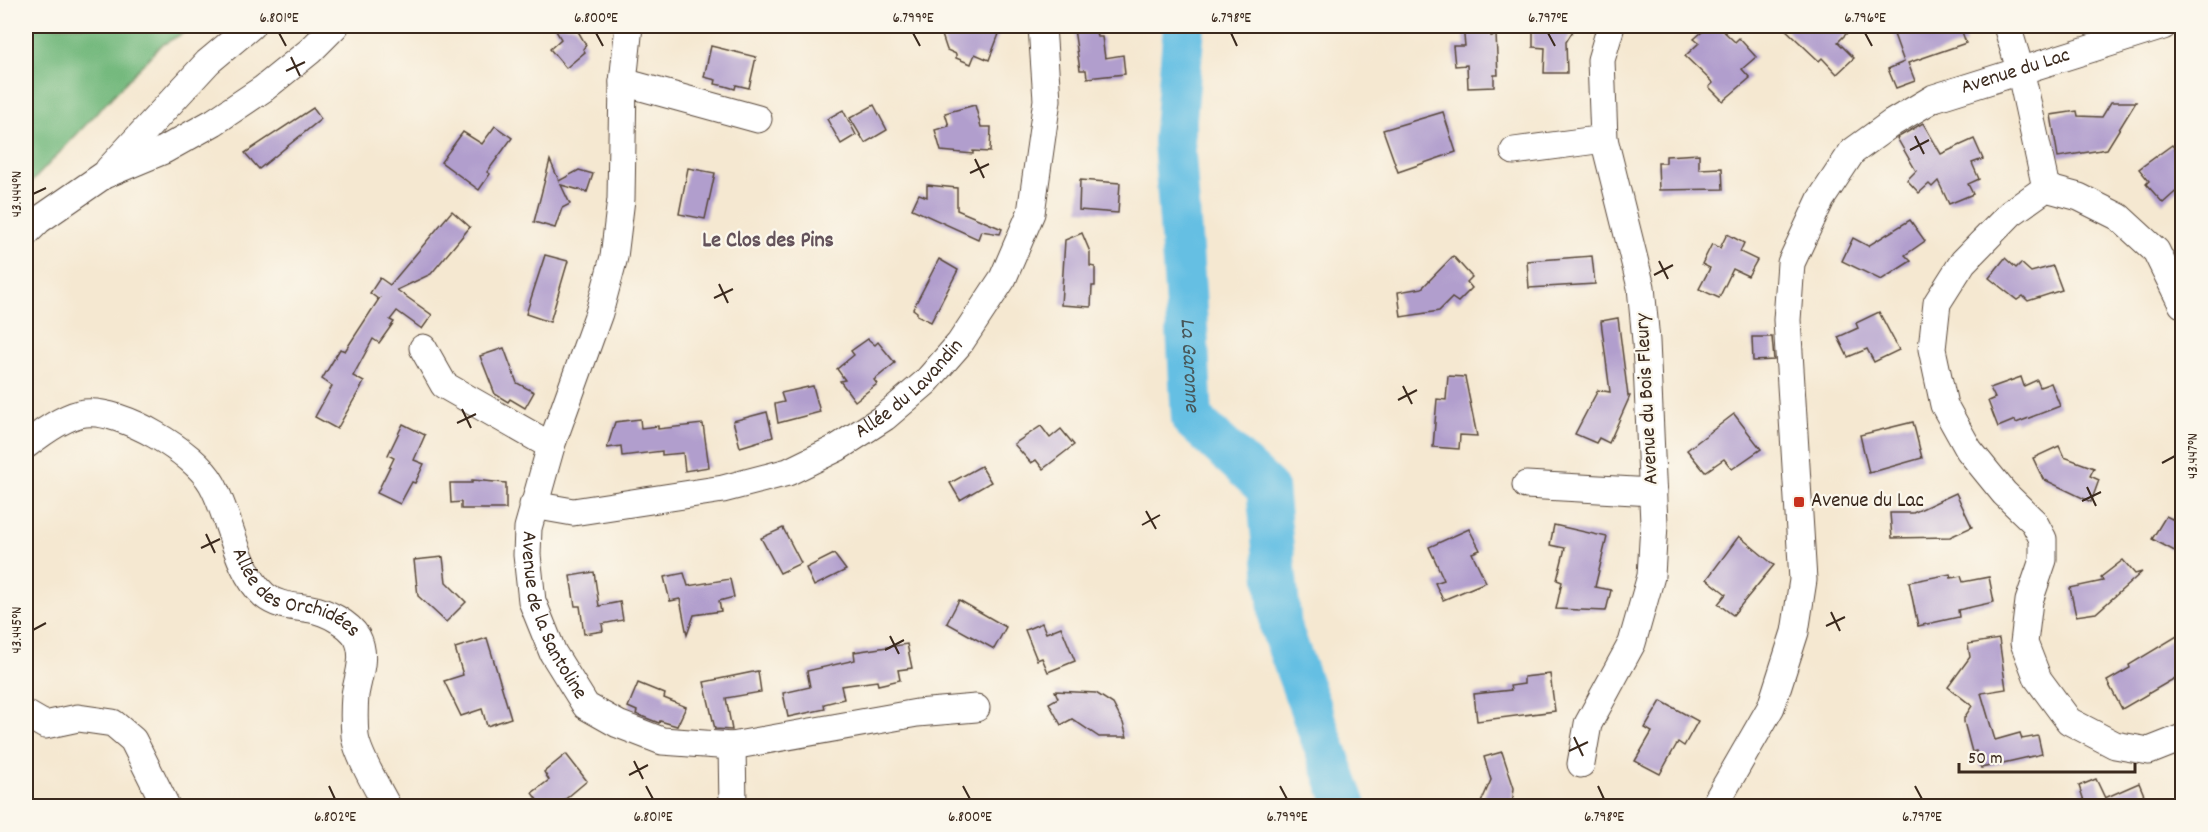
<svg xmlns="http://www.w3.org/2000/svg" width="2208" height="832" font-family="Dekko,sans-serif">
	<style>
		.forest { fill: #74b97e; stroke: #58724e; stroke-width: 1.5 }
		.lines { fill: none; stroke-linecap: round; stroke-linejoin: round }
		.river { stroke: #65bfe3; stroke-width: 42 }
		.building { fill: #b19ecd }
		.minor-casing { stroke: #574639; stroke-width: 29 }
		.minor { stroke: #fff; stroke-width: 27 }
		.ticks { fill: none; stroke: #3b2a1e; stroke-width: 2 }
		.poi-dot { fill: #c8321e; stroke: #fbf7ec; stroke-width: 2 }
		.labels { text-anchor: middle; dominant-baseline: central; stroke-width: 4.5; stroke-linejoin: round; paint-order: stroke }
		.street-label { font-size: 21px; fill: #3b2a1e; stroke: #fbf7ec }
		.poi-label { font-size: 21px; fill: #3b2a1e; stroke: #fbf7ec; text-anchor: start }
		.neighbourhood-label { font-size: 22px; font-weight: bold; fill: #64535b; stroke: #fbf7ec }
		.water-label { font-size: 22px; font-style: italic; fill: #485759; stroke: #fbf7ec }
		.neatline { fill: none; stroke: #3b2a1e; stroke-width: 2 }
		.ticks-label { font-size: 15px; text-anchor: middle; fill: #3b2a1e }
	</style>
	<rect width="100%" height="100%" fill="#fbf7ec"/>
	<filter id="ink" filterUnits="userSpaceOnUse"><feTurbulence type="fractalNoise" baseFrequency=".0167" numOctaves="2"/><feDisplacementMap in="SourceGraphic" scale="12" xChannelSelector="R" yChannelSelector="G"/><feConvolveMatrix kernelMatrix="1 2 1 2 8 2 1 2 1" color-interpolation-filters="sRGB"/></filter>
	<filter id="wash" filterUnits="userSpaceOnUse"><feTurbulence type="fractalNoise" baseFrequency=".008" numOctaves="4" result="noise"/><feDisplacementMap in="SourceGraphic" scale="24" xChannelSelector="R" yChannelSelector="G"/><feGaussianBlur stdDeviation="1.35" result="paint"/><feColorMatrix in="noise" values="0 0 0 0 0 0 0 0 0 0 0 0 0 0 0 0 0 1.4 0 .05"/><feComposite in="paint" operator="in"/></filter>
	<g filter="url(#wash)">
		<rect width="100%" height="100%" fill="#f5e8d1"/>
		<!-- forest -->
		<path class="forest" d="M26 26H196L160 46 26 188Z"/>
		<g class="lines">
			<!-- river -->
			<path class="river" id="s1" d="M1184 26 1174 141 1185 291 1192 419 1267 488 1281 628 1346 806"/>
		</g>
		<g id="blocks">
			<!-- building -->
			<g class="building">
				<path d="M553 26H575L586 45 583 49 585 52 566 68 550 49 561 39Z"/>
				<path d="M939 26H976L999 34 989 60 975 54 971 64 956 58V54L947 50Z"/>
				<path d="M1095 26 1097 37H1102L1105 58 1123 55 1125 74 1087 78 1086 70H1080L1074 29Z"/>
				<path d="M1463 26H1490L1491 36 1496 35 1498 75H1494V87L1468 88 1467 65 1455 66 1453 46H1465Z"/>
				<path d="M1533 26H1576L1566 42 1567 73H1544L1545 48 1533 47Z"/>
				<path d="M1709 26H1718L1735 42 1739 38 1756 57 1742 69 1750 78 1723 101 1709 87 1713 83 1685 56 1699 43 1694 39Z"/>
				<path d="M1782 26H1854L1838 42 1854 58 1837 74 1822 58 1819 61Z"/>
				<path d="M1891 26H1960L1966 43 1908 63 1915 81 1896 88 1888 69 1904 62Z"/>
				<path d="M711 46 756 57 749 88 736 85 735 89 725 86 715 84 716 80 704 77Z"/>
				<path d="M2111 102H2136L2107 149 2058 157 2051 115 2077 111 2078 116 2102 117Z"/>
				<path d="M874 105 887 130 865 143 850 118Z"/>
				<path d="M975 105 981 127H991L990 152 973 151V154L941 151 935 130 949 126 945 113Z"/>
				<path d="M313 108 321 119 259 169 245 153Z"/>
				<path d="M843 110 856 135 841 144 827 119Z"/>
				<path d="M1443 112 1456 152 1398 172 1383 130Z"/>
				<path d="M1923 123 1941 154 1974 139 1983 159 1972 163 1979 179 1968 184 1973 194 1949 204 1938 181 1932 187 1929 184 1919 193 1907 180 1916 171 1897 138Z"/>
				<path d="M495 126 512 138 487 172 490 174 479 190 441 162 463 132 482 144Z"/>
				<path d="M2172 145 2182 157V186L2163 203 2146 184 2149 181 2139 169Z"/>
				<path d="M1699 154V169L1722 168 1723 189 1659 190 1658 163H1666V156Z"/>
				<path d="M550 160 559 181 579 170 593 174 587 192 561 185 570 204 562 208 555 228 534 222Z"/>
				<path d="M688 168 715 173 705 219 679 214Z"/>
				<path d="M1080 180 1120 183 1118 213 1079 210Z"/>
				<path d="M927 185 957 188V210L1002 229 1000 234 981 231 978 239 912 209 919 194 927 197Z"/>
				<path d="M452 211 470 227 431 274 397 290 432 315 422 329 397 311 390 320 394 322 379 343 373 339 353 376 364 382 337 429 315 417 332 386 322 379 340 349 345 351 379 299 377 300 378 299 370 293 380 278 390 285Z"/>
				<path d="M1910 220 1925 241 1905 255 1911 261 1881 280 1842 261 1853 238 1868 246Z"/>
				<path d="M1082 233 1090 252V266L1095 267V286H1092L1091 307 1061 305 1065 240Z"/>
				<path d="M1727 234 1744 243 1740 252 1757 260 1748 276 1733 269 1719 298 1699 289 1710 268 1702 264 1712 244 1720 248Z"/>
				<path d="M545 255 568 261 550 322 526 314Z"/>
				<path d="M1453 256 1472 277 1467 282 1472 288 1458 302 1452 298 1439 311 1401 317 1398 292 1422 288Z"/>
				<path d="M1592 256 1595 284 1529 288 1527 261Z"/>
				<path d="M2005 258 2016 268 2021 263 2031 272 2053 266 2062 290 2028 301 2023 296 2017 300 1989 278Z"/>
				<path d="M939 259 958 270 931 322 917 315V312L913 309Z"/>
				<path d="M1879 312 1899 350 1874 362 1867 349 1848 357 1838 337 1858 328 1856 323Z"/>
				<path d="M1618 318 1628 396H1630L1609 443 1599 438 1596 443 1575 434 1598 390 1610 392 1601 321Z"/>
				<path d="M1752 337H1772L1774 360 1753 361Z"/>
				<path d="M868 339 875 345 878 342 895 363 874 380 877 384 855 401 840 381 845 380 837 369 854 355 851 351Z"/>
				<path d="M504 348 517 383 534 392 525 408 510 399 508 402 495 394 480 356Z"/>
				<path d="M1448 376 1465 377 1477 436 1460 435 1459 449 1433 447 1437 399 1446 400Z"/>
				<path d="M2021 377 2024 386 2037 380 2040 387 2051 383 2060 406 2016 423 2015 420 1998 427 1988 401 1995 398 1990 388Z"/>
				<path d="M813 386 820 412 778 423 775 404 784 402 781 393Z"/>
				<path d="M767 412 773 437 740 447 733 421Z"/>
				<path d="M1734 414 1761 449 1732 469 1724 459 1705 472 1687 450Z"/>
				<path d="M640 419 641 428 658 426V429L703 424 709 467 685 471 683 453 662 455V451L622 456 621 446 607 448 615 422Z"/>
				<path d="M1913 422 1922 458 1869 473 1860 435Z"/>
				<path d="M403 424 425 435 414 460 424 464 415 483 412 482 400 504 377 493 394 458 388 455Z"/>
				<path d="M1041 426 1050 438 1061 429 1074 445 1043 469 1036 460 1031 463 1014 444Z"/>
				<path d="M2059 446 2064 457 2094 468 2090 476 2099 480 2091 502 2043 479 2033 458Z"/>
				<path d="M981 466 991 482 960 500 950 483Z"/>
				<path d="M472 480 506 483V509H461V502L451 503 450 483H472Z"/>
				<path d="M1956 493 1972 527 1950 537 1892 538 1890 513H1913Z"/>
				<path d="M2166 516 2182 524V555L2152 539Z"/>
				<path d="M1554 525 1607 537 1595 587 1611 590 1606 611 1556 609 1562 582 1557 580 1565 548 1550 545Z"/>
				<path d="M783 528 801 563 780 573 761 538Z"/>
				<path d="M1469 529 1480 550 1472 553 1486 582 1443 600 1435 583 1444 580 1429 547Z"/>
				<path d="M1739 536 1774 565 1733 615 1718 604 1726 594 1707 579Z"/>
				<path d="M834 554 846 570 814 586 806 568Z"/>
				<path d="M443 557 446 582 466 602 446 622 418 596 414 560Z"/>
				<path d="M2123 560 2135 574 2142 572 2096 613 2076 616 2070 588 2103 581 2101 577Z"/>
				<path d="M594 572 599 606 620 602 623 620 602 624 603 631 584 634 580 606H575L570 576Z"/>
				<path d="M684 573 688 586 730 579 734 597 719 601 721 611 694 615 687 635 680 599 670 601 664 577Z"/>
				<path d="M1950 574 1951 578 1961 576 1963 582 1989 577 1994 602 1958 610 1959 617 1918 626 1909 582Z"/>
				<path d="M959 600 1006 627 994 649 947 623Z"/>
				<path d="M1042 623 1046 633 1061 627 1075 661 1048 672 1042 658 1037 660 1025 630Z"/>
				<path d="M2182 633V674L2122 709 2107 681 2130 668 2129 665Z"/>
				<path d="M487 638 511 718 487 726 482 709 461 716 444 681 463 675 455 648Z"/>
				<path d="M1999 639 2006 689 1981 693 1995 740 2020 733 2022 739 2038 736 2042 754 1981 768 1976 751 1972 752 1964 722V718L1972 706 1948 687 1970 657 1968 644Z"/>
				<path d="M907 644 912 668 898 670 900 680 878 685 877 681 841 686 844 699 824 704 825 709 788 717 783 693 810 687 807 671 855 660 854 652Z"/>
				<path d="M758 671 761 692 726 698 732 730 715 729 704 682Z"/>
				<path d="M1550 674 1555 711 1477 721 1474 694 1511 690 1510 686 1524 684V677Z"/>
				<path d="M638 683 665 694 664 698 686 707 677 726 660 721 659 723 636 714 637 711 628 707Z"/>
				<path d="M1055 691 1096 693 1113 704 1123 723 1127 737H1099L1072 719 1061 725 1049 703 1058 698Z"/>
				<path d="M1661 701 1698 721 1684 746 1678 742 1660 774 1635 761 1652 732 1645 728Z"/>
				<path d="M1502 752 1514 788 1512 807H1479L1491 780 1484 757Z"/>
				<path d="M566 754 587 781 556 807H542L532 793 549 780 544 772Z"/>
				<path d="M2096 779 2105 798 2139 783 2149 807H2086L2079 786Z"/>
			</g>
		</g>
	</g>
	<g filter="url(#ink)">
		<use href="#blocks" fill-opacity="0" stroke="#574639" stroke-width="1.5"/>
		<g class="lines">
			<defs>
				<g id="minor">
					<path id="s2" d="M629 26 623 82 621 199 614 257 599 313 551 446 528 528 527 555 532 601 553 653 586 706 618 724 662 741 732 746 917 713 976 708"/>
					<path d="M2007 26 2020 69 2046 188"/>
					<path d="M623 82 758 119"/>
					<path d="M1514 151 1604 139"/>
					<path d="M109 169 208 62 251 26"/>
					<path d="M26 233 39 220 104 175 164 150 214 122 263 89 310 51 335 26"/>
					<path d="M2182 304 2156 251 2119 217 2079 197 2046 188 2011 213 1963 262 1937 303 1932 349 1944 405 1969 450 2004 493 2034 522 2043 539V560L2029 601 2024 643 2038 679 2069 721 2115 745 2149 751 2182 738"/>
					<path d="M423 348 444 385 551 446"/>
					<path id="s3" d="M26 445C40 434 66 415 85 413 122 409 194 452 212 484 230 516 236 570 264 595 278 607 294 606 311 609 327 612 348 623 357 637 367 656 358 676 355 695 354 708 354 723 355 736 357 754 378 789 387 806"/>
					<path d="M1526 485 1653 492"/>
					<path id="s4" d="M533 505 573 512 723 489 788 472 837 448 885 417 926 382 960 343 1003 278 1031 213 1047 100 1042 26"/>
					<path d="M26 714 45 725 78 718 113 723 133 740 166 806"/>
					<path d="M732 746 733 806"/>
					<path d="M1581 764 1588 724 1632 643 1651 576 1654 524 1646 341 1641 287 1604 139 1601 60 1611 26"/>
					<path id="s5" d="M1714 806 1771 707 1795 632 1803 580 1787 320 1791 263 1821 199 1852 152 1892 123 1934 98 2163 26"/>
				</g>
			</defs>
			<!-- minor casing -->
			<use href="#minor" class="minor-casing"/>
			<!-- minor -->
			<use href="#minor" class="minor"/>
		</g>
	</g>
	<!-- ticks -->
	<path class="ticks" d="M279 33 286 46M596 33 603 46M913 33 920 46M1231 33 1237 46M1548 33 1555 46M1865 33 1872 46M291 57 300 76M286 71 305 62M1915 136 1924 154M1910 150 1929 140M975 159 984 178M970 173 989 164M33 194 46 188M1659 261 1668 279M1654 275 1673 265M719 284 728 303M714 298 733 289M1403 386 1412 404M1398 400 1417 390M462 409 471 428M457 423 476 414M2162 463 2175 456M2087 487 2096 506M2082 501 2101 492M1146 511 1156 529M1142 525 1160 515M206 534 215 553M201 548 220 539M1831 612 1840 631M1826 626 1845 617M33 630 46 623M890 636 899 654M885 650 904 640M1574 737 1583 756M1569 751 1588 742M634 761 643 779M629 775 648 765M329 786 335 799M646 786 653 799M963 786 970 799M1280 786 1287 799M1598 786 1604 799M1915 786 1922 799"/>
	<!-- markers -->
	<rect class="poi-dot" x="1793" y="496" width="12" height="12" rx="3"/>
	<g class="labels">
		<!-- street labels -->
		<g class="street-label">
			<text stroke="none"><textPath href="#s5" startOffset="874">Avenue du Lac</textPath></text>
			<text stroke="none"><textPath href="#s4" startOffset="408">Allée du Lavandin</textPath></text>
			<text transform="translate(1648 399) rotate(-93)">Avenue du Bois Fleury</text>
			<text stroke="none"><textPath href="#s3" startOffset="366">Allée des Orchidées</textPath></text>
			<text stroke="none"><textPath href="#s2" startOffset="609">Avenue de la Santoline</textPath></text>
		</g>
		<!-- poi labels -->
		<g class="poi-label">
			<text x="1811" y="502">Avenue du Lac</text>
		</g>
		<!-- neighbourhood labels -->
		<g class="neighbourhood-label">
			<text x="768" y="241">Le Clos des Pins</text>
		</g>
		<!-- water labels -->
		<g class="water-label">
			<text stroke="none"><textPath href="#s1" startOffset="340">La Garonne</textPath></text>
		</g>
	</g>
	<!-- margin -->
	<rect width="2208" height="832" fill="none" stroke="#fbf7ec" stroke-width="66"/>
	<!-- scale -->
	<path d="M1959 763v9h176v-9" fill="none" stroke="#3b2a1e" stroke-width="3"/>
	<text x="1968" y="763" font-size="18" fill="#3b2a1e" stroke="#fbf7ec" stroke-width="4.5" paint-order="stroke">50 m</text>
	<rect x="33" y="33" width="2142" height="766" class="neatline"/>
	<g class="ticks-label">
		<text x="279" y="22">6.801°E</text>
		<text x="596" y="22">6.800°E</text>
		<text x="913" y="22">6.799°E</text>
		<text x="1231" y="22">6.798°E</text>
		<text x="1548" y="22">6.797°E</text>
		<text x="1865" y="22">6.796°E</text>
		<text transform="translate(16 194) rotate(-90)" y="5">43.444°N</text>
		<text transform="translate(2192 456) rotate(-90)" y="5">43.447°N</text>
		<text transform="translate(16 630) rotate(-90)" y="5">43.445°N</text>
		<text x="335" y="821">6.802°E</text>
		<text x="653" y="821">6.801°E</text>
		<text x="970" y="821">6.800°E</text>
		<text x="1287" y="821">6.799°E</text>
		<text x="1604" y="821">6.798°E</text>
		<text x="1922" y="821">6.797°E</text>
	</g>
</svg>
